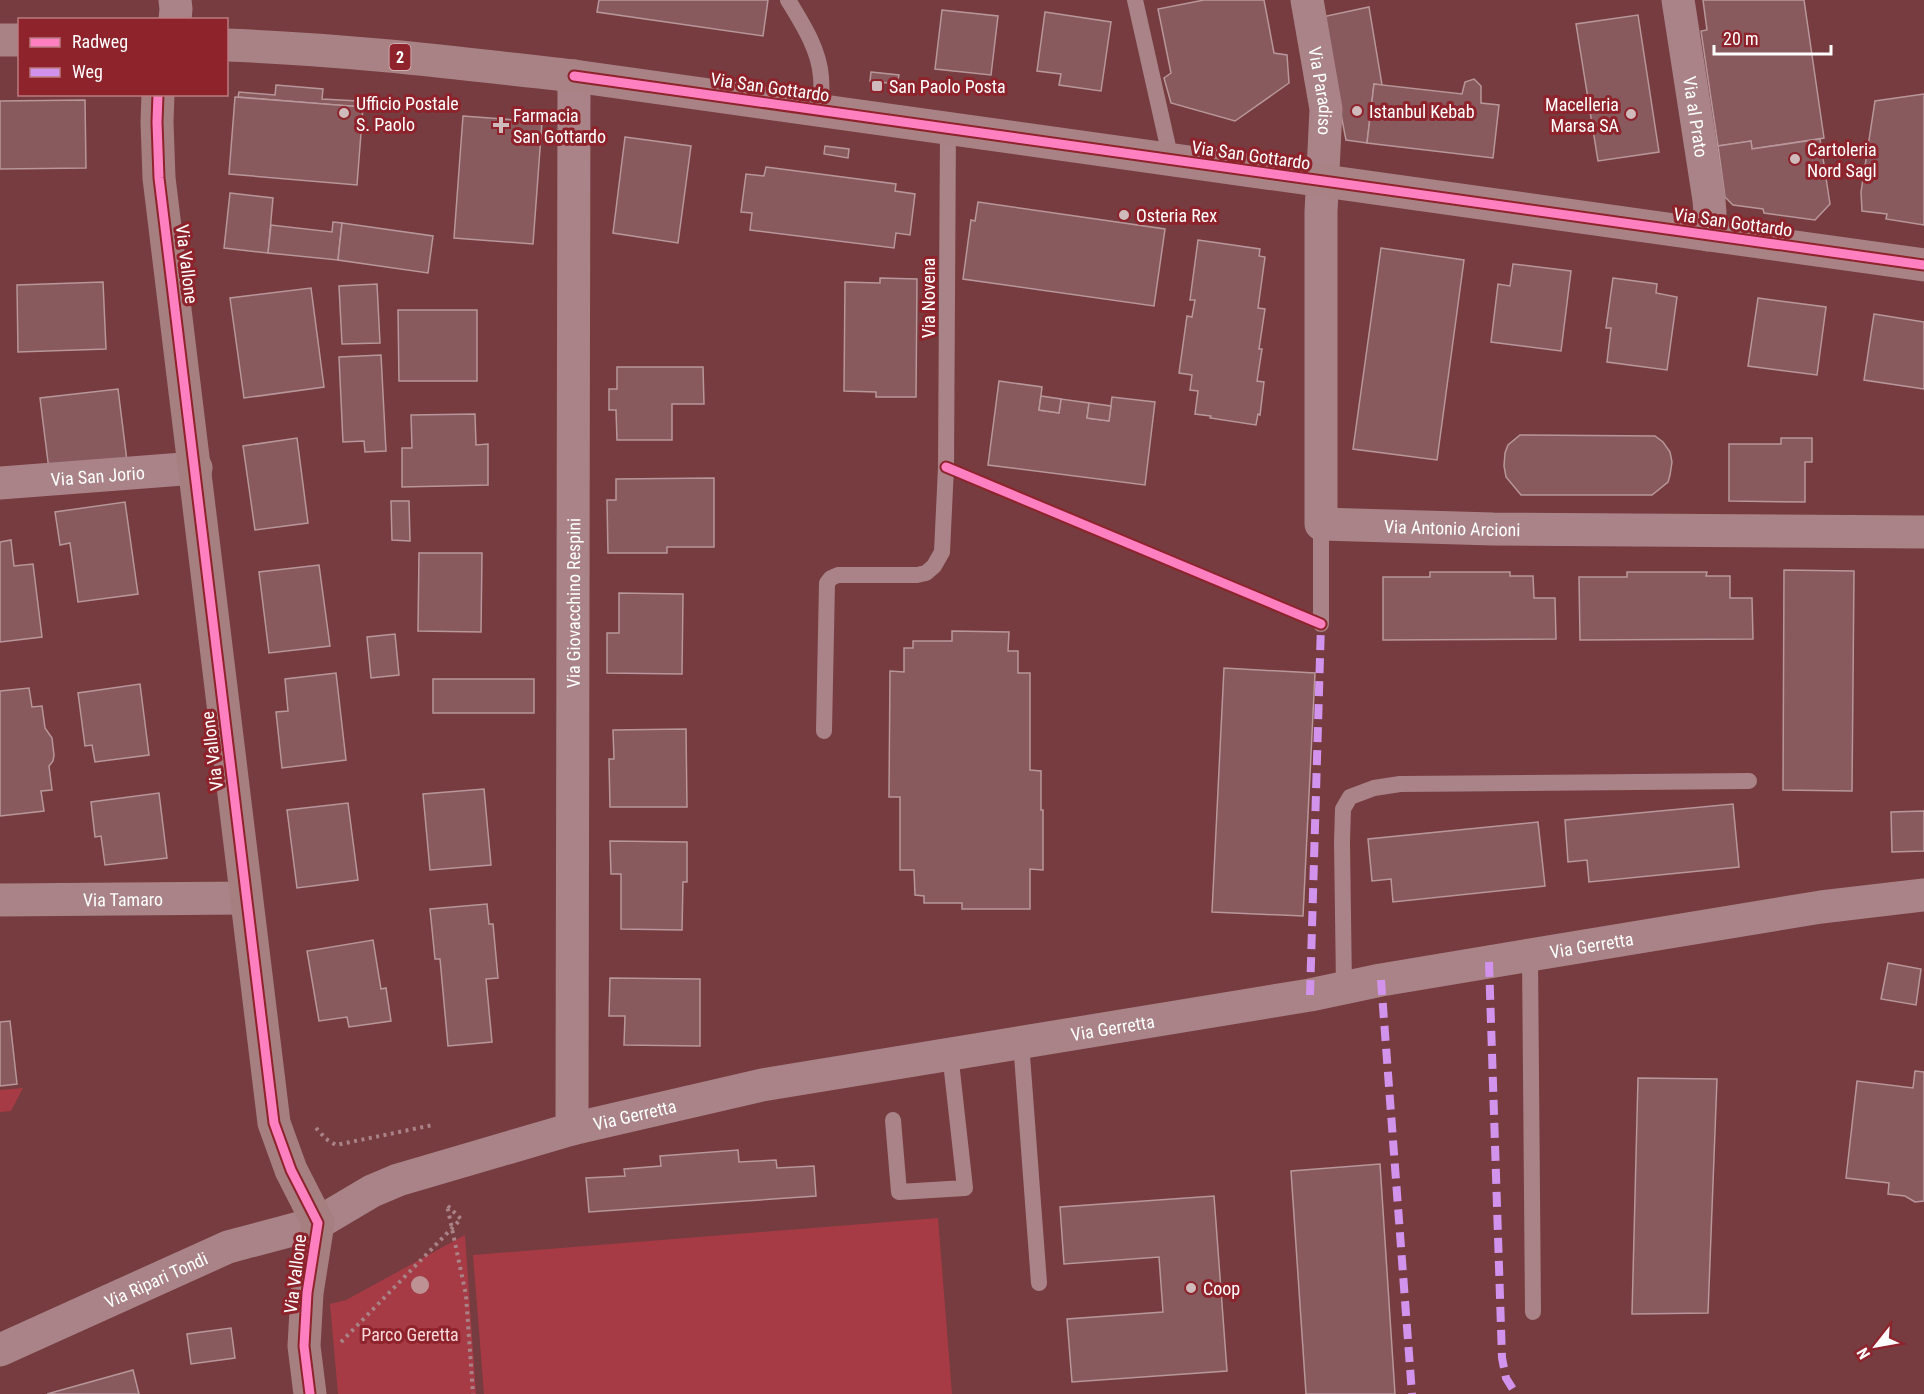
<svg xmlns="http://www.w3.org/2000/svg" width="1924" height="1394" font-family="'Roboto Condensed',sans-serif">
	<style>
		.green { fill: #a63b45 }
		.building { fill: #88595d; stroke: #b8979a; stroke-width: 1.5 }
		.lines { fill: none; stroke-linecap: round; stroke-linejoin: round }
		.path { stroke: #a98387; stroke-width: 4; stroke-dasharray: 3 4.5; stroke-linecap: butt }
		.lane { stroke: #a98387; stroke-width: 16 }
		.street { stroke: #a98387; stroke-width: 33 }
		.secondary { stroke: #a67f81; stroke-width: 33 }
		.primary { stroke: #a98285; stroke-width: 33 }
		.quiet { stroke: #d193ec; stroke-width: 8; stroke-dasharray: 15 8; stroke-linecap: butt }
		.cycleway-casing { stroke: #8e232c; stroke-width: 13 }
		.cycleway { stroke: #ff80c0; stroke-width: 9 }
		.tree { fill: #be9195 }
		.poi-dot { fill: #cfbbbc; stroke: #8e232c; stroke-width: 2 }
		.labels { text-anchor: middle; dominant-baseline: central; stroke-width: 6; stroke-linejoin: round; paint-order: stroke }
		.shield { fill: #8e232c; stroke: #ddbdc0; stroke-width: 1.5 }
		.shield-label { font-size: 16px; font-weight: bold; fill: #fff }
		.poi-label { font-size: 18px; fill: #fff; stroke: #8e232c; text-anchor: start }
		.street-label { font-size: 18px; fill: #fff; stroke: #8e232c }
		.park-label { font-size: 18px; fill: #f9d7db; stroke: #8e232c }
	</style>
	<rect width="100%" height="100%" fill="#763c40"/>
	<!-- green -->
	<g class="green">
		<path d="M23 1088 11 1111 0 1112V1090Z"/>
		<path d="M938 1218 952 1394H484L473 1255Z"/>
		<path d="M465 1235 476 1394H338L330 1304 346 1300Z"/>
	</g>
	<!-- building -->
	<g class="building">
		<path d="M599 0H768L763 36 597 12Z"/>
		<path d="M1204 0H1264L1274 53 1287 55 1289 83 1235 121 1171 103 1164 78 1171 73 1158 9Z"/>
		<path d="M1703 0H1804L1824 138 1752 149 1751 141 1718 146 1701 31 1707 30Z"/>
		<path d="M1369 7 1382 85 1374 84 1367 143 1346 140 1322 17Z"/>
		<path d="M942 10 998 16 991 75 935 69Z"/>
		<path d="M1045 12 1111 22 1101 91 1059 85 1061 74 1037 71Z"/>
		<path d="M1638 15 1659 152 1598 161 1576 24Z"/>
		<path d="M871 72 899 75 897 84 870 81Z"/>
		<path d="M1474 79 1481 86V103L1499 105 1493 158 1367 143 1374 84 1462 94 1465 82Z"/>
		<path d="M276 85 323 89 322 99 358 101V107L238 97 239 92 275 95Z"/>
		<path d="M1924 94V225L1886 219 1887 214 1862 211 1861 192 1875 101Z"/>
		<path d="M235 97 363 107 357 185 229 174Z"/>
		<path d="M85 100 86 168 0 169V101Z"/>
		<path d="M463 116 542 122 533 244 454 238Z"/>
		<path d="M625 137 691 146 678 243 613 233Z"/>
		<path d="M1820 139 1830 204 1815 220 1764 213 1763 209 1733 205 1725 197 1718 146 1751 141 1752 149Z"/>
		<path d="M825 146 849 149 848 158 824 154Z"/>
		<path d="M766 167 896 184 895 191 915 194 910 235 896 233 894 248 750 230 752 213 741 212 746 174 764 176Z"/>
		<path d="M230 193 273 198 268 253 224 248Z"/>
		<path d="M978 202 1165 229 1154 306 963 279 971 220 975 221Z"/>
		<path d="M333 222 342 223 338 260 268 253 271 225 332 232Z"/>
		<path d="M342 223 433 236 428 273 338 260Z"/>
		<path d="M1198 240 1260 249 1259 256 1265 257 1258 308 1265 309 1259 349H1262L1257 381 1264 382 1260 415 1258 414 1256 425 1210 418 1211 416 1195 414 1198 391 1190 390 1192 375 1179 373 1187 316 1192 317 1195 300H1190Z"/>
		<path d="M1381 248 1464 260 1437 460 1353 449Z"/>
		<path d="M1513 264 1571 271 1561 351 1491 342 1498 284 1510 286Z"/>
		<path d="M880 278 917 279 916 397H876V392L844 391 845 282 880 283Z"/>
		<path d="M1613 278 1657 284 1656 293 1677 297 1667 370 1607 362 1611 328H1606Z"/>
		<path d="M103 282 106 349 18 352 17 285Z"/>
		<path d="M377 284 380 343 342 344 339 286Z"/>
		<path d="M311 288 324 387 244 398 230 298Z"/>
		<path d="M1758 298 1826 307 1817 375 1748 366Z"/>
		<path d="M398 310H477V381H399Z"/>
		<path d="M1874 314 1924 322V389L1864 380Z"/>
		<path d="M381 355 386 451 365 452 364 441 343 442 339 357Z"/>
		<path d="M617 367H703L704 404H672V440H617L616 410H609V389H617Z"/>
		<path d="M999 381 1042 387 1039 410 1059 413 1061 399 1089 403 1087 418 1109 421 1112 397 1155 402 1145 485 988 465Z"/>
		<path d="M118 389 127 461 49 470 40 398Z"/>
		<path d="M1041 396 1061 399 1059 413 1039 410Z"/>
		<path d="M1089 403 1111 406 1109 421 1087 418Z"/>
		<path d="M475 414 476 445 488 444V485L402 487V448H412L411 415Z"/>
		<path d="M1520 435 1655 436 1663 442 1670 452 1672 462 1670 475 1668 482 1652 495H1521L1506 477 1504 466 1505 453 1508 445Z"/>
		<path d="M297 438 308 523 255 530 243 446Z"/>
		<path d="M1781 438H1812V462H1805V502L1729 501V444H1781Z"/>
		<path d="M714 478V547H667V553H608L607 500H616V479Z"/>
		<path d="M391 501H409L410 541 392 540Z"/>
		<path d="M125 502 138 594 78 602 70 543 60 545 55 512Z"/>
		<path d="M11 540 14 566 33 564 42 637 0 642V542Z"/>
		<path d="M419 553H482L481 632 418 631Z"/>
		<path d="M319 565 330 646 269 653 259 572Z"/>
		<path d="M1784 570 1854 571 1852 791 1783 790Z"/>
		<path d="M1430 572H1510V576H1533L1534 598H1555L1556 639 1383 640V577H1430Z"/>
		<path d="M1627 572H1707L1706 576H1730V598H1752L1753 639 1580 640 1579 577H1627Z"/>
		<path d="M619 593 683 594 682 674 607 673V633H619Z"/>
		<path d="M952 631 1009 632 1008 651H1018V673H1030V770L1041 771V810H1043V870L1030 869V909H962V903H924V896L915 895 914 870H900V797H889L890 671 904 672V648H913V641H952Z"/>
		<path d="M395 634 399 675 371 678 367 637Z"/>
		<path d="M1224 668 1315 673 1303 916 1212 912Z"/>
		<path d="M336 673 346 760 282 768 276 712 288 711 285 679Z"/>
		<rect x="433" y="679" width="101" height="34"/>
		<path d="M140 684 149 755 95 762 92 745 85 746 78 693Z"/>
		<path d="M29 688 32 707 42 706 45 728 52 738 54 755 53 761 49 766 52 790 41 791 44 811 0 816V691Z"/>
		<path d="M686 729 687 807H610L609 759H614L613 730Z"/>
		<path d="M484 789 491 865 430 870 423 794Z"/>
		<path d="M159 793 167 858 105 865 101 836 95 837 91 802Z"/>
		<path d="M348 803 358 880 297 888 287 810Z"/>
		<path d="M1733 804 1739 867 1589 882 1587 860 1568 862 1565 820Z"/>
		<path d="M1924 811V851L1892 852 1891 812Z"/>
		<path d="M1538 822 1545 886 1393 902 1391 879 1372 881 1368 839Z"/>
		<path d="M610 841 687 842V882H683L682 930 621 929V874H611Z"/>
		<path d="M487 904 489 924H493L498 978 486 979 492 1042 448 1046 440 959H435L430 909Z"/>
		<path d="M373 940 381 989 386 988 391 1021 349 1027 347 1017 319 1021 307 951Z"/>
		<path d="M1888 963 1921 969 1916 1005 1881 999Z"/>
		<path d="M610 978 700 979V1046L624 1045 625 1016H609Z"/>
		<path d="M10 1021 17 1084 0 1086V1022Z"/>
		<path d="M1915 1071 1924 1072V1201L1915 1202 1905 1196 1888 1194 1889 1183 1846 1178 1857 1081 1913 1088Z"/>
		<path d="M1638 1078 1717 1079 1708 1313 1632 1314Z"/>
		<path d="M738 1150 739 1162 776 1160 777 1168 814 1166 816 1196 589 1212 586 1178 625 1176 624 1169 661 1166 660 1156Z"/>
		<path d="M1380 1164 1395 1394H1306L1291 1171Z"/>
		<path d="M1214 1196 1227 1371 1072 1382 1067 1319 1163 1312 1159 1257 1064 1264 1060 1207Z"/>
		<path d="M231 1328 235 1358 191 1364 187 1334Z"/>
		<path d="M133 1370 139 1394H47Z"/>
	</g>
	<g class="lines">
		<!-- path -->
		<g class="path">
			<path d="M316 1128 326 1139 336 1145 433 1125"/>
			<path d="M341 1342 461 1219 447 1205 466 1295 473 1394"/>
		</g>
		<!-- lane -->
		<g class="lane">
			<path d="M788 0C802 23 819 49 821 77 822 88 821 99 821 110"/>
			<path d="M1135 0 1171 160"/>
			<path d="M1321 624V524"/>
			<path d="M824 731 827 583 831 578 838 575H917L926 573 934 566 942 552 946 467 948 129"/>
			<path d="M1530 955 1533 1312"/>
			<path d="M1344 987 1342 842 1343 809 1350 797 1374 788 1400 784 1749 781"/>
			<path d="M1021 1042 1039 1283"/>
			<path d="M893 1120 899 1192 965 1188 950 1053"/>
		</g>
		<!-- street -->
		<g class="street">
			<path id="s1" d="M1307 0 1326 109 1321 212V524L1493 529 1924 532"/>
			<path id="s2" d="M1678 0 1709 200 1710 213 1708 235"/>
			<path d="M175 20 176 9 175 0"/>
			<path id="s3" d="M0 483 196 468"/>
			<path id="s4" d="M0 900 246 898"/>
			<path id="s5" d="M572 1129 574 76"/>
			<path id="s6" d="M0 1350 228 1247 318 1223 372 1191 398 1180 572 1129 762 1085 1310 995 1381 980 1530 955 1821 907 1924 895"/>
		</g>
		<!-- secondary -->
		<path class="secondary" d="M158 94 157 122 159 178 274 1123 291 1170 318 1223 307 1293 304 1346 310 1394"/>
		<!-- primary -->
		<g class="primary">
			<path d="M0 40H20"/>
			<path d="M226 45C343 49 458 63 574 76L1924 265"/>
		</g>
		<!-- quiet -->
		<g class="quiet">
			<path d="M1489 962 1502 1358 1506 1378 1516 1394"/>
			<path d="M1381 980 1412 1394"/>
			<path d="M1310 995 1321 624 1317 623"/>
		</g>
		<defs>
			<g id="cycleway">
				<path d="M574 76 1924 265"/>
				<path d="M158 94 157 122 159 178 274 1123 291 1170 318 1223 307 1293 304 1346 310 1394"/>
				<path d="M946 467 1321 624"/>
			</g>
		</defs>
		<!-- cycleway casing -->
		<use href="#cycleway" class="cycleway-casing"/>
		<!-- cycleway -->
		<use href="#cycleway" class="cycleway"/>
	</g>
	<!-- trees -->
	<circle class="tree" cx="420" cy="1285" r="9"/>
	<!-- markers -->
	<g class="poi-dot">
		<rect x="871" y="80" width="12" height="12" rx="3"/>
		<circle cx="1357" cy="111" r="6"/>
		<circle cx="344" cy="113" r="6"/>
		<circle cx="1631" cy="114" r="6"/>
		<path d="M498 116h6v6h6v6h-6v6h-6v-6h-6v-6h6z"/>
		<circle cx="1795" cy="159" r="6"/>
		<circle cx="1124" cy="215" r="6"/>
		<circle cx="1191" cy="1288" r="6"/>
	</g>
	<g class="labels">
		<!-- shield labels -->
		<rect class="shield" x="389.5" y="44" width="21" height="26" rx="4.5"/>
		<g class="shield-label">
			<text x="400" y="57">2</text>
		</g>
		<!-- poi labels -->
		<g class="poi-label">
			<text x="889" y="86">San Paolo Posta</text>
			<text x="356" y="103">Ufficio Postale<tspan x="356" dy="21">S. Paolo</tspan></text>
			<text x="1619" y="104" text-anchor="end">Macelleria<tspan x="1619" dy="21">Marsa SA</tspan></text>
			<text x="1369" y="111">Istanbul Kebab</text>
			<text x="513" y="115">Farmacia<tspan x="513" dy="21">San Gottardo</tspan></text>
			<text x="1807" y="149">Cartoleria<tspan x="1807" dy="21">Nord Sagl</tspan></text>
			<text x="1136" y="215">Osteria Rex</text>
			<text x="1203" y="1288">Coop</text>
		</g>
		<!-- street labels -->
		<g class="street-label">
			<text transform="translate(770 87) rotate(8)">Via San Gottardo</text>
			<text stroke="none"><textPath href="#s1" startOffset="92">Via Paradiso</textPath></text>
			<text stroke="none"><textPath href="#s2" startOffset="118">Via al Prato</textPath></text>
			<text transform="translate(1251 155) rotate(8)">Via San Gottardo</text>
			<text transform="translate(1733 222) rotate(8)">Via San Gottardo</text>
			<text transform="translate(187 264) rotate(83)">Via Vallone</text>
			<text transform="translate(928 298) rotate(-90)">Via Novena</text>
			<text stroke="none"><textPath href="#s3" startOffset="98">Via San Jorio</textPath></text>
			<text stroke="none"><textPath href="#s1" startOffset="657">Via Antonio Arcioni</textPath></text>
			<text stroke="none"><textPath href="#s5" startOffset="526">Via Giovacchino Respini</textPath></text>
			<text transform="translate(212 751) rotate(-97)">Via Vallone</text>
			<text stroke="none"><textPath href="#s4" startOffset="123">Via Tamaro</textPath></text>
			<text stroke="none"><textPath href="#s6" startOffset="1652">Via Gerretta</textPath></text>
			<text stroke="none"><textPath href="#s6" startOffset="1166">Via Gerretta</textPath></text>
			<text stroke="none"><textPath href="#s6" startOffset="680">Via Gerretta</textPath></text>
			<text transform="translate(295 1274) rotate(-83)">Via Vallone</text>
			<text stroke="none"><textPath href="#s6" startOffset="171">Via Ripari Tondi</textPath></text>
		</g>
		<!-- park labels -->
		<g class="park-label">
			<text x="410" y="1334">Parco Geretta</text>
		</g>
	</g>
	<!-- legend -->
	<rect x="18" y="18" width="210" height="78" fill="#8e232c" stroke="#bb7b80" stroke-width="1.5"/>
	<rect x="30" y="38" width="30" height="9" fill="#ff80c0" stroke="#bb7b80" stroke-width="1.5"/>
	<text x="72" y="48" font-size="18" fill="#ffffff">Radweg</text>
	<rect x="30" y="68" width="30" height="9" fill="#d193ec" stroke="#bb7b80" stroke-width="1.5"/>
	<text x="72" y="78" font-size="18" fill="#ffffff">Weg</text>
	<!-- north arrow -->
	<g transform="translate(1876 1346) rotate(239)" stroke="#8e232c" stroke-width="4.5" paint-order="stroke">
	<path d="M0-4.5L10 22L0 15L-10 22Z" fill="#ffffff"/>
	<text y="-9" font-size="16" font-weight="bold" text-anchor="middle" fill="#ffffff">N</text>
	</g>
	<!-- scale -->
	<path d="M1714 45v9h117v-9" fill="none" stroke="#ffffff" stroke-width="3"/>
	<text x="1723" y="45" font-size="18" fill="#ffffff" stroke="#8e232c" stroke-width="4.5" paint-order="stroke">20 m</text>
</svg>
